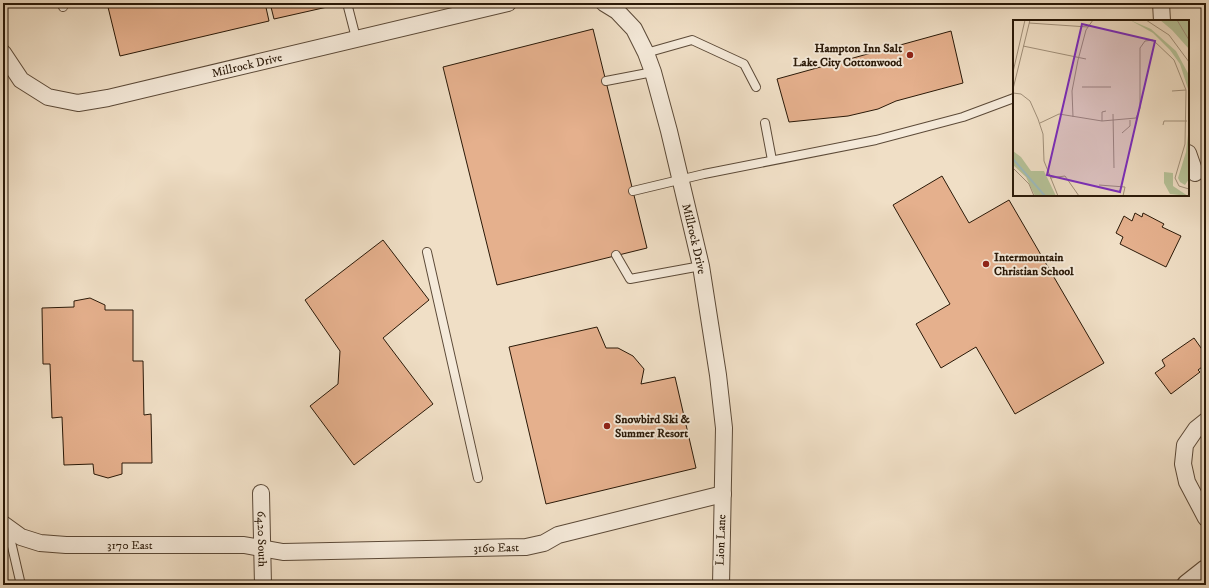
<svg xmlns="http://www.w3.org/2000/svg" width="1209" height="588" font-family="'IM FELL DW Pica',serif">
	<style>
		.building { fill: #e5b08d; stroke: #2a1908 }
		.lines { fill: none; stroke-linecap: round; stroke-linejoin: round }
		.service-casing { stroke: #5c4a38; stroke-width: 10 }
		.minor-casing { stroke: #5c4a38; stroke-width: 18 }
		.tertiary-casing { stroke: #5c4a38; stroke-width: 22 }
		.service { stroke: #f5eada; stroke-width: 8 }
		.minor { stroke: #f5eada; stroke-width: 16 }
		.tertiary { stroke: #f5eada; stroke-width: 20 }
		.poi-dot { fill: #8f2418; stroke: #f5eada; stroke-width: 1.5 }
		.labels { text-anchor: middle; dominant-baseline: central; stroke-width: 4; stroke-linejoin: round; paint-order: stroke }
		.poi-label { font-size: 12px; font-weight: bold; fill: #2a1908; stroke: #f5eada; text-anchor: start }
		.street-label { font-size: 12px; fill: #2a1908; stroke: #f5eada }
		.inset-river { fill: none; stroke: #9dbbbd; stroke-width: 2 }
		.inset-road { fill: none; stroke: #a1907a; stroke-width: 1 }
		.view { fill: #7b2cbf; fill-opacity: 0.15; stroke: #7b2cbf; stroke-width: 2 }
		.inset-edge { fill: none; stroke: #2a1908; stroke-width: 2 }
	</style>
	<rect width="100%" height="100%" fill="#f0dfc6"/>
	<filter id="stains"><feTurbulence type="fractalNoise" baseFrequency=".005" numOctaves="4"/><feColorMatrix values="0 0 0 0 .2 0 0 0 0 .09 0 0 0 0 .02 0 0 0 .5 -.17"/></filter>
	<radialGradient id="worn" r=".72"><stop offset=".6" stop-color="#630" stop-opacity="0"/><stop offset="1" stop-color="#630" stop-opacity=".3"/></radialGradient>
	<!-- building -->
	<g class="building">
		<path d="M107 3H265L269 21 120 56Z"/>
		<path d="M270 3H345L274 19Z"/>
		<rect x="1071" y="3" width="18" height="1"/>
		<path d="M1206 18V35H1204Z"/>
		<path d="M593 29 647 248 497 285 443 67Z"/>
		<path d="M951 31 963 83 896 101 878 109 848 116 789 122 777 79Z"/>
		<path d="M942 176 969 223 1009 200 1104 363 1015 414 976 347 941 368 916 324 950 304 893 205Z"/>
		<path d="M1135 213 1142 217 1143 213 1164 224 1162 227 1181 236 1166 267 1120 244 1123 237 1116 233 1124 216 1132 221Z"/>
		<path d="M383 240 429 300 383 338 433 404 354 465 310 406 338 384 340 351 305 300Z"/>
		<path d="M90 298 105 305V310H133V361H143L144 415 151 414 152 463H122V474L108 478 94 474 93 464 64 465 62 417 52 418 50 364H43L42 308 74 307V301Z"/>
		<path d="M597 327 606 348H618L633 356 644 369 641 384 675 377 696 468 546 504 509 347Z"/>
		<path d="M1194 338 1206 355V364L1198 370 1200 372 1171 394 1155 373 1165 366 1162 360Z"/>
	</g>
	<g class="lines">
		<defs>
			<g id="service">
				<path d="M62 3 63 7"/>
				<path d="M347 3 356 38"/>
				<path d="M646 53 692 40 744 64 756 87"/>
				<path d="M606 81 653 72"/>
				<path d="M765 123 772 160"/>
				<path d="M633 191 704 174 876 140 963 117 1014 98"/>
				<path d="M427 252 478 478"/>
				<path d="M616 255 630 279 701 266"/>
				<path d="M8 529 21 585"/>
			</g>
			<g id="minor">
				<path id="s1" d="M604 3 617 11 634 29 646 53 653 72 669 131 701 266 718 375 724 428 721 585"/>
				<path d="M1161 3 1162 21"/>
				<path id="s2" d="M3 53 21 80 48 97 78 103 108 98 508 3"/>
				<path d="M1188 153 1195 173"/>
				<path d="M1206 421 1196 429 1185 445 1183 464 1187 482 1206 518"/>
				<path id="s3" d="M261 493 263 585"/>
				<path id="s4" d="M3 524 21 537 40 543 66 545H244L283 552 526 547 544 543 558 535 723 494"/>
			</g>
			<path id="tertiary" d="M1187 585 1206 570"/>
		</defs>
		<!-- service casing -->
		<use href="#service" class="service-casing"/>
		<!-- minor casing -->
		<use href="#minor" class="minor-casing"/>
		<!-- tertiary casing -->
		<use href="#tertiary" class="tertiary-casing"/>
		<!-- service -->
		<use href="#service" class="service"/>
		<!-- minor -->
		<use href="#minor" class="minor"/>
		<!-- tertiary -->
		<use href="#tertiary" class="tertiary"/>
	</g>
	<!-- markers -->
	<g class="poi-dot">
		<circle cx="910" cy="55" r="4"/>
		<circle cx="986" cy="264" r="4"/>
		<circle cx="607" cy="426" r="4"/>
	</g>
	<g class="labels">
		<!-- poi labels -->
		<g class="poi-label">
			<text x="902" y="48" text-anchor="end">Hampton Inn Salt<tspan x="902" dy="14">Lake City Cottonwood</tspan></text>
			<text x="994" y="257">Intermountain<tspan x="994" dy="14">Christian School</tspan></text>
			<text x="615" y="419">Snowbird Ski &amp;<tspan x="615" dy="14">Summer Resort</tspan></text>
		</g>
		<!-- street labels -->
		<g class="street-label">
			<text stroke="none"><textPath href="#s2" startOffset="268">Millrock Drive</textPath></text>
			<text stroke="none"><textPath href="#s1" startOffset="259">Millrock Drive</textPath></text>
			<text stroke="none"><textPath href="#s3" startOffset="46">6420 South</textPath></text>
			<text transform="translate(721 540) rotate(-88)">Lion Lane</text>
			<text stroke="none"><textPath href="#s4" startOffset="132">3170 East</textPath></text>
			<text stroke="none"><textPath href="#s4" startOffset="499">3160 East</textPath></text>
		</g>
	</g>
	<!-- overview -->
	<g transform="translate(1013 20)">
		<rect width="176" height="176" fill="#f0dfc6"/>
		<path d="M117 0 138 9 163 31 176 55V72L167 44 157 30 140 13ZM147 0H176V29L159 10ZM176 106V159L172 165 167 162 165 158 173 132ZM0 131 8 137 18 151H31L43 176H22L13 157 0 145ZM151 152 160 153V166L175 176 157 174 151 163Z" fill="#b6c298"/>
		<path class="inset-river" d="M0 139 32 176"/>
		<path class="inset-road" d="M133 0 156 15 176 42M164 0 176 20M16 3 75 7M10 26 73 39M0 52 12 0M69 67H98M0 69 17 0M159 71 173 70M0 73 8 74 17 81 25 99 30 114 31 141 45 176M100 94 101 148M60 97 59 71 65 40 73 10 80 0M89 101V92L93 91M27 103 46 94 89 101 123 98 127 88V28L132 21 140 20 161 40 173 70 172 124 162 158 166 166 176 169M150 105 151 101H174M109 113 117 106V100M0 148 16 164 21 176M37 158 52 156 66 176M86 165 112 167 110 176"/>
		<path class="view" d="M69 4 142 21 107 172 34 155Z"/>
		<rect width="176" height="176" class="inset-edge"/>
	</g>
	<!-- margin -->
	<rect width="1209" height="588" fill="none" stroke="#f0dfc6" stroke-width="16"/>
	<rect x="4" y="4" width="1201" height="580" fill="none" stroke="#2a1908" stroke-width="2"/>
	<rect x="8" y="8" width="1193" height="572" fill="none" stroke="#2a1908"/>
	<rect width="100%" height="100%" filter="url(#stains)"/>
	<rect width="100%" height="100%" fill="url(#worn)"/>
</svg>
